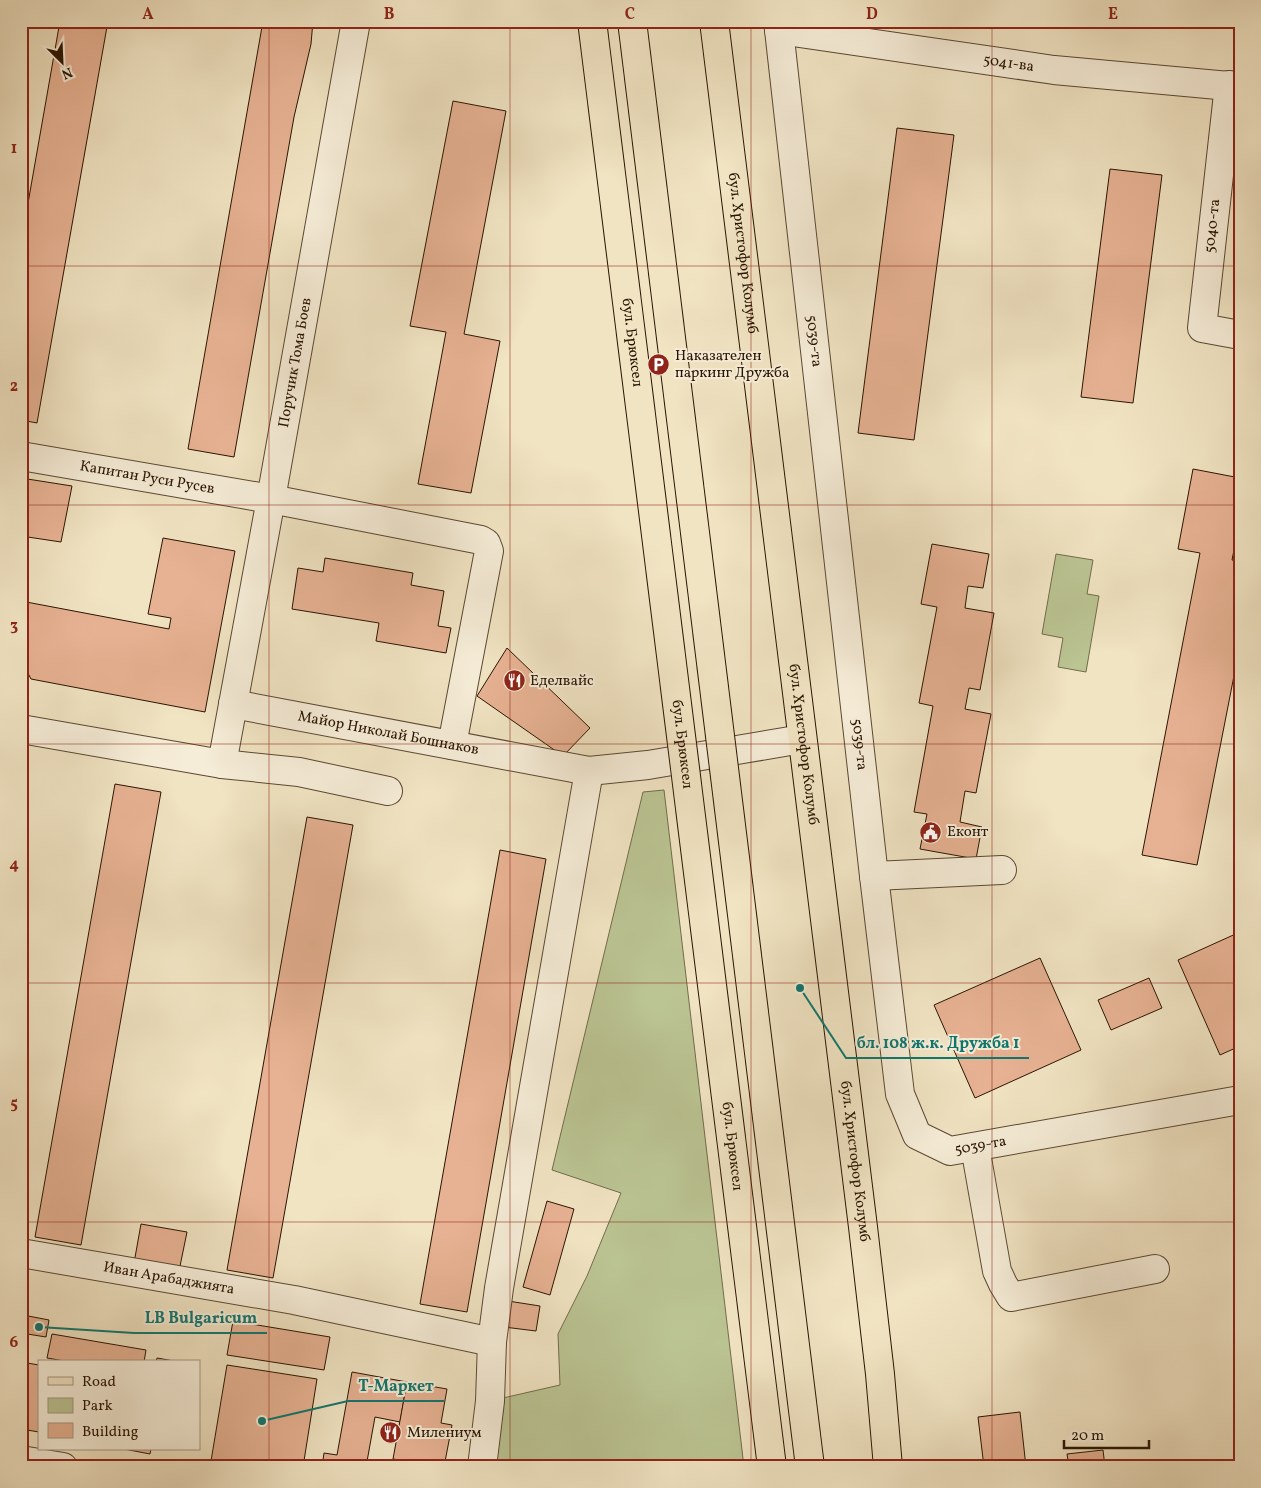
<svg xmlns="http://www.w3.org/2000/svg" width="1261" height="1488" font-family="Vollkorn,serif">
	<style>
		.green { fill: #bbc493; stroke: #726c4a }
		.building { fill: #e7b293; stroke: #291401 }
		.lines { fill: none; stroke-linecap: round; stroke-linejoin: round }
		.minor-casing { stroke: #5b4832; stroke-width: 30 }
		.major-casing { stroke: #291401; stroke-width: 30 }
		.minor { stroke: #f6edd8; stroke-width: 28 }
		.major { stroke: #f1e4c3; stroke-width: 28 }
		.major-bridge-casing { stroke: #291401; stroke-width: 30; stroke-linecap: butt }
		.major-bridge { stroke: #f1e4c3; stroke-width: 28 }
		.grid { fill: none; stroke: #8f2418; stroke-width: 1; stroke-opacity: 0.55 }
		.labels { text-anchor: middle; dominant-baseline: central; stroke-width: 4; stroke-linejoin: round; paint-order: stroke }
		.street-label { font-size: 15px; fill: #291401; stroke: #f6edd8 }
		.poi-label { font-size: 15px; fill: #291401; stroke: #f6edd8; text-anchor: start }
		.leader { fill: none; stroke: #0f766e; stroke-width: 2 }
		.callout-dot { fill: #0f766e; stroke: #f6edd8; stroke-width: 2 }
		.callout-label { font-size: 16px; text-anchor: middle; font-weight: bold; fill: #0f766e; stroke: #f6edd8; stroke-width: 4; stroke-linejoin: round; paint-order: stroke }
		.neatline { fill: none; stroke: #8f2418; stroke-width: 2 }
		.grid-label { font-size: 16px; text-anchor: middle; font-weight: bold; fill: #8f2418 }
	</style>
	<rect width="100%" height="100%" fill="#f1e4c3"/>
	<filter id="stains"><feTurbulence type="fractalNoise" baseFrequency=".004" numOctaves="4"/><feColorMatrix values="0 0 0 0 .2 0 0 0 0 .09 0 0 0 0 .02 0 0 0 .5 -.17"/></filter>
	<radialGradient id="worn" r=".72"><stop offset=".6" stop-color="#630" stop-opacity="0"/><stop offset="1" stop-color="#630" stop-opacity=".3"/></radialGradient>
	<!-- green -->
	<g class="green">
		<path d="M1056 554 1093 560 1087 594 1099 596 1086 672 1058 667 1063 638 1042 634Z"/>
		<path d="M664 790 744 1467H495L503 1398 560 1385 558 1334 587 1276 621 1193 552 1170 643 792Z"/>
	</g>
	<!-- building -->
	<g class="building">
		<path d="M60 21H108L37 423 21 420V243Z"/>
		<path d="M263 21H313L311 44 294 117 234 457 188 449Z"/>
		<path d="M453 101 506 111 464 334 500 341 471 493 418 484 446 332 410 326Z"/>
		<path d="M897 128 954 135 914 440 858 433Z"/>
		<path d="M1110 169 1162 175 1133 403 1081 397Z"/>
		<path d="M1193 469 1240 478V520L1232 560 1240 561V645L1197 865 1142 855 1200 553 1178 549Z"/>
		<path d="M21 478 72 486 61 542 21 536Z"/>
		<path d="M163 538 235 551 205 712 31 679 21 660V601L169 629 171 618 148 614Z"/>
		<path d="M932 544 989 554 983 588 968 586 965 608 994 613 980 690 969 688 965 709 991 714 976 793 965 791 960 822 982 827 976 859 920 849 927 814 914 812 933 706 919 703 937 607 921 604Z"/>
		<path d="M325 558 413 573 411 585 444 591 438 626 451 628 446 653 376 641 379 623 292 609 298 568 323 572Z"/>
		<path d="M507 648 590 728 563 756 477 696Z"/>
		<path d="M115 784 161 792 81 1245 35 1237Z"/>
		<path d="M307 817 353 825 273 1278 227 1270Z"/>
		<path d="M500 850 546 859 467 1312 420 1304Z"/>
		<path d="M1240 932V1046L1220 1055 1178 960Z"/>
		<path d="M1040 958 1081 1050 975 1098 934 1005Z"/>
		<path d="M1149 978 1162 1008 1111 1030 1098 1000Z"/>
		<path d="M547 1201 574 1209 550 1295 523 1287Z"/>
		<path d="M141 1224 187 1232 179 1271 134 1263Z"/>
		<path d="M508 1301 540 1306 536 1331 504 1327Z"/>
		<path d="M23 1315 49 1320 46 1337 21 1333Z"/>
		<path d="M233 1321 330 1337 324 1370 227 1355Z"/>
		<path d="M52 1334 146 1350 144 1362H70L47 1358Z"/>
		<path d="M157 1358 180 1362H156Z"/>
		<path d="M21 1362 39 1365V1432L21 1429Z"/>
		<path d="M227 1365 317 1379 303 1467H210Z"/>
		<path d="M352 1372 407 1382 400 1422 375 1417 366 1467H322L324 1453 337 1455Z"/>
		<path d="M407 1382 447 1389 441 1423 452 1425 444 1467 393 1459Z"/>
		<path d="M1020 1412 1026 1467H984L978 1417Z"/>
		<path d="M124 1449H151L150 1454Z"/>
		<path d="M1103 1450 1105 1467H1069L1067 1454Z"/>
	</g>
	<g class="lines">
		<defs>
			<g id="minor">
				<path id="s1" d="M778 21 874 876 900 1094 917 1135 950 1151 1240 1100"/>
				<path id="s2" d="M779 30 1054 70 1240 87"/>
				<path d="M1229 85 1202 328 1240 335"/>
				<path id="s3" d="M21 456 271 499 481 540 486 543 489 551 452 745"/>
				<path id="s4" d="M233 704 589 771 648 765 802 739"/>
				<path d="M21 729 222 764 299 772 388 791"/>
				<path id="s5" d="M222 764 271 499 356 21"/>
				<path d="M874 876 1002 870"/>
				<path d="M975 1147 997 1271 1003 1284 1011 1297 1155 1269"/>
				<path id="s6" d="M21 1253 294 1300 492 1342"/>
				<path d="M21 1460 63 1467"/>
				<path d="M482 1467 490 1401 492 1342 499 1288 589 771"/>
			</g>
			<g id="major">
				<path id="s7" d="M714 21 863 1227 880 1374 888 1467"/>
			</g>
		</defs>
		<!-- minor casing -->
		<use href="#minor" class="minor-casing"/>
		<!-- major casing -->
		<use href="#major" class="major-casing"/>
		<!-- minor -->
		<use href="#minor" class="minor"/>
		<!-- major -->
		<use href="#major" class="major"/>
		<defs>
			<g id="major-bridge">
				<path id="s8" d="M592 21 772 1467"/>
				<path d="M632 21 810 1467"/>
			</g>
		</defs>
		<!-- major-bridge casing -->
		<use href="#major-bridge" class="major-bridge-casing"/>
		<!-- major-bridge -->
		<use href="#major-bridge" class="major-bridge"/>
	</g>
	<!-- grid -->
	<path class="grid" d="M269 21V1467M510 21V1467M751 21V1467M992 21V1467M21 266H1240M21 505H1240M21 744H1240M21 983H1240M21 1222H1240"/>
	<!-- icons -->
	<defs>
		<symbol id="parking-disc" viewBox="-11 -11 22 22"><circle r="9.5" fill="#8f2418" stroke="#f6edd8"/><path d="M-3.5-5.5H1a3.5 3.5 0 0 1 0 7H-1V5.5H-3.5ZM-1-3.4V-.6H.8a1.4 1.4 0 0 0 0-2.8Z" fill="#fff"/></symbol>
		<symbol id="restaurant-disc" viewBox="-11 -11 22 22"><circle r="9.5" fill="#8f2418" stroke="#f6edd8"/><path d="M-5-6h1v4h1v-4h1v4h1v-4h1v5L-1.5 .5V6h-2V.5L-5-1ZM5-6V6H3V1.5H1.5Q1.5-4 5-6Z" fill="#fff"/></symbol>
		<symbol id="civic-disc" viewBox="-11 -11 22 22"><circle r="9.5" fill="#8f2418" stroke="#f6edd8"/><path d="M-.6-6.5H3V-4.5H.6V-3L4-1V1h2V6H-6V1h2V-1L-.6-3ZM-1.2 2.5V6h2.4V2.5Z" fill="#fff"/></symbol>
	</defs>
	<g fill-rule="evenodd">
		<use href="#parking-disc" x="646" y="352" width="25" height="25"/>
		<use href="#restaurant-disc" x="502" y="668" width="25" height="25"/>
		<use href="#civic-disc" x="918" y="820" width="25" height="25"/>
		<use href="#restaurant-disc" x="378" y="1420" width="25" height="25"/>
	</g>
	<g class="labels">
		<!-- street labels -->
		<g class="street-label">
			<text stroke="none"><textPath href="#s2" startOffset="232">5041-ва</textPath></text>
			<text transform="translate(1213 226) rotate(-84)">5040-та</text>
			<text stroke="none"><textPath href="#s7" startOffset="234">бул. Христофор Колумб</textPath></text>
			<text stroke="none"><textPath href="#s8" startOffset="324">бул. Брюксел</textPath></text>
			<text stroke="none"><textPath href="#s1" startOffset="322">5039-та</textPath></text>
			<text stroke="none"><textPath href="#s5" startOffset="408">Поручик Тома Боев</textPath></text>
			<text stroke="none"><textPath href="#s3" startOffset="128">Капитан Руси Русев</textPath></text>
			<text stroke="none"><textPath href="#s4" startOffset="158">Майор Николай Бошнаков</textPath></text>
			<text stroke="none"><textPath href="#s8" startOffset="729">бул. Брюксел</textPath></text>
			<text stroke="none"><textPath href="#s7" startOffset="729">бул. Христофор Колумб</textPath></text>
			<text stroke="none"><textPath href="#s1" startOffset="728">5039-та</textPath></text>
			<text stroke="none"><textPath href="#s1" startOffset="1192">5039-та</textPath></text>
			<text stroke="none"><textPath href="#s8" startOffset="1134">бул. Брюксел</textPath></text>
			<text stroke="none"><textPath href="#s7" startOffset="1149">бул. Христофор Колумб</textPath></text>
			<text stroke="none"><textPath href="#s6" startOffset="150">Иван Арабаджията</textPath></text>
		</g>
		<!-- poi labels -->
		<g class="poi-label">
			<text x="675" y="356">Наказателен<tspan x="675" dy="17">паркинг Дружба</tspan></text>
			<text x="530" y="681">Еделвайс</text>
			<text x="947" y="832">Еконт</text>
			<text x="407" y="1433">Милениум</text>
		</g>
	</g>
	<!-- callouts -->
	<path class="leader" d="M800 988L846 1058H1029M39 1327L134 1333H267M262 1421L348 1401H444"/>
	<g class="callout-dot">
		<circle cx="800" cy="988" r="5"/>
		<circle cx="39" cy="1327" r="5"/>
		<circle cx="262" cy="1421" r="5"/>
	</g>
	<g class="callout-label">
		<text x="938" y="1048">бл. 108 ж.к. Дружба 1</text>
		<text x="201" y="1323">LB Bulgaricum</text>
		<text x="396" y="1391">Т-Маркет</text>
	</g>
	<!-- margin -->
	<rect width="1261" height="1488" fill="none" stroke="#f1e4c3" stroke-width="55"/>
	<!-- legend -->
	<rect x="38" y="1360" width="162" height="90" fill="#f6edd8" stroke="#a49682"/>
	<rect x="48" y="1377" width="25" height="8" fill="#f1e4c3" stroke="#a49682"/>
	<text x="82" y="1386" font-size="15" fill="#291401">Road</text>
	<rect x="48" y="1398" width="25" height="15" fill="#bbc493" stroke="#a49682"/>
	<text x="82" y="1410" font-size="15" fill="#291401">Park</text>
	<rect x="48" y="1423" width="25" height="15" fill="#e7b293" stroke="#a49682"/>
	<text x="82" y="1436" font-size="15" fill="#291401">Building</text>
	<!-- north arrow -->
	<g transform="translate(62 62) rotate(156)" stroke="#f6edd8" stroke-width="4" paint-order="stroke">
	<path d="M0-4L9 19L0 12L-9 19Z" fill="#291401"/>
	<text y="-8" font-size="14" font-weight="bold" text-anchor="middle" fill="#291401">N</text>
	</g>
	<!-- scale -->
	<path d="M1064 1440v8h85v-8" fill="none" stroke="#291401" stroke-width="2.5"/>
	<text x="1071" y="1440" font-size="15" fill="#291401" stroke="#f6edd8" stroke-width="4" paint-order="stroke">20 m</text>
	<rect x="28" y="28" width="1206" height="1432" class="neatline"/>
	<g class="grid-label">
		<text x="148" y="19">A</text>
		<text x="389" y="19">B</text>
		<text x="630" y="19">C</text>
		<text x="872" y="19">D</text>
		<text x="1113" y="19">E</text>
		<text x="14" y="153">1</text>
		<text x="14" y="391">2</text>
		<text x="14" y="630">3</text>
		<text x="14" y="869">4</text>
		<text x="14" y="1108">5</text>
		<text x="14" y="1347">6</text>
	</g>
	<rect width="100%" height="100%" filter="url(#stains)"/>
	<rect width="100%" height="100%" fill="url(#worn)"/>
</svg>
